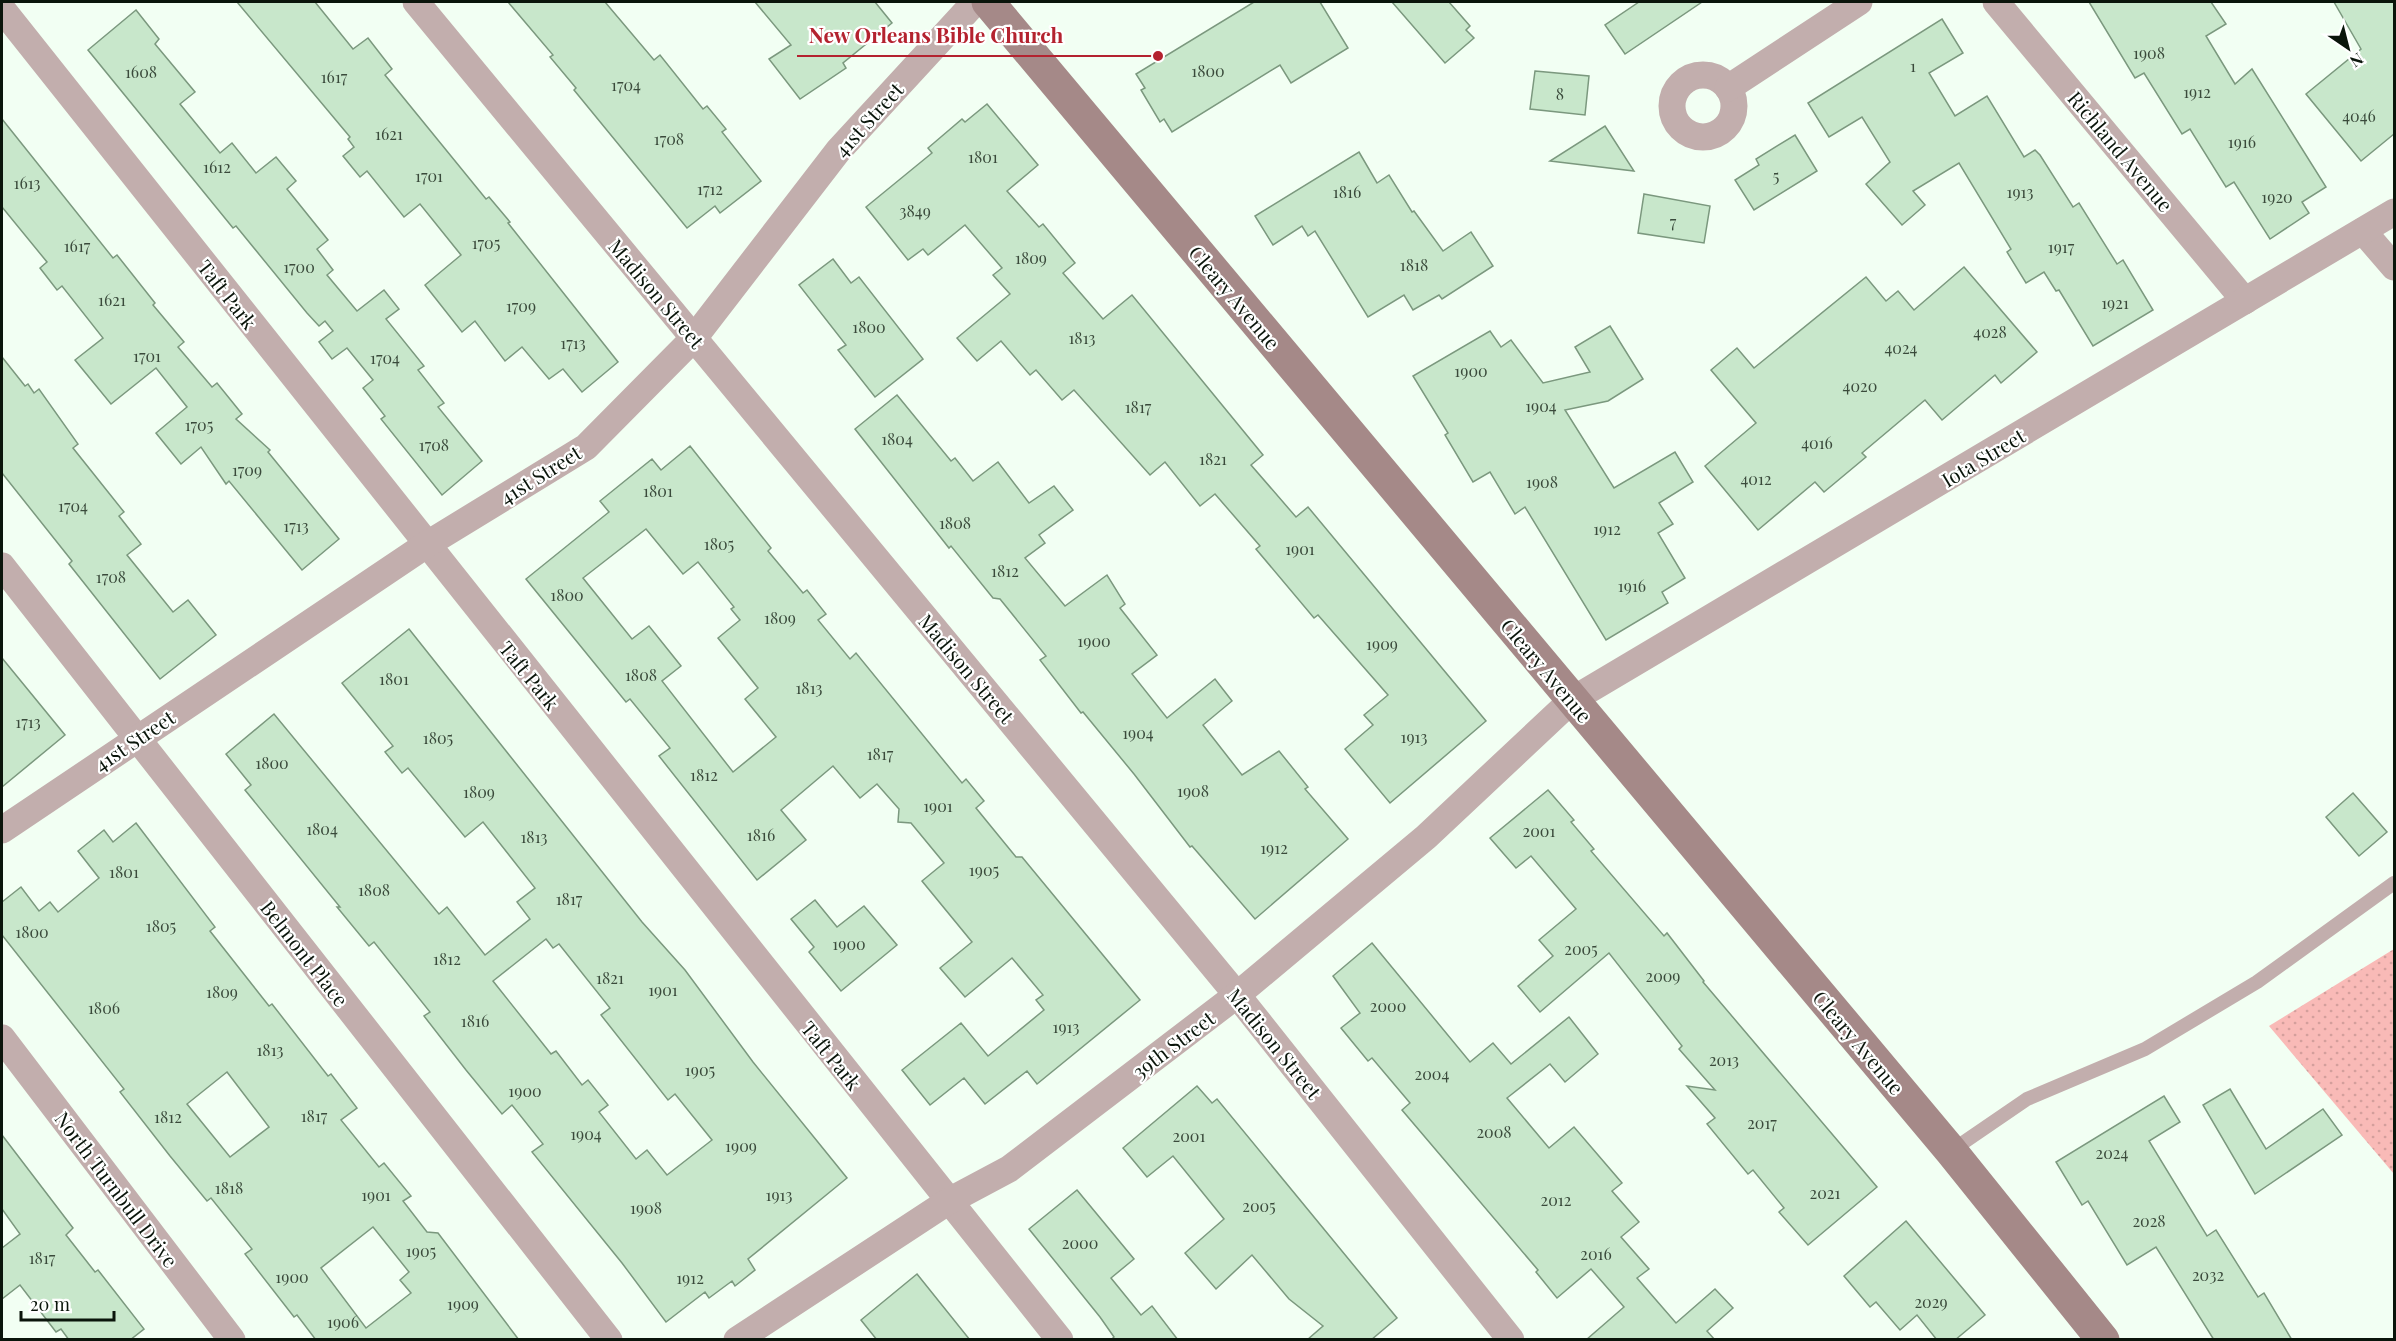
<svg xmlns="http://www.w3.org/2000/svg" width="2396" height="1341" font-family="'Playfair Display',serif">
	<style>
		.grass { fill: url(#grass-dots) }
		.building { fill: #c8e7cb; stroke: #7b987e; stroke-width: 1.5; fill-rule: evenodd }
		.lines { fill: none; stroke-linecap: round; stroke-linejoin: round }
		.lane { stroke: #c2aead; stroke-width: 14 }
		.street { stroke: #c2aead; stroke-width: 27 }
		.secondary { stroke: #a58988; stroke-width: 33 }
		.labels { text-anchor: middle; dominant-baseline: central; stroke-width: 4.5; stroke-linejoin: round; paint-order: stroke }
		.number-label { font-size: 16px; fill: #3a4a3b }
		.street-label { font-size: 20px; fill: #0a150b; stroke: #fff }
		.leader { fill: none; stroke: #b4222f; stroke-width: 2 }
		.callout-dot { fill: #b4222f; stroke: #fff; stroke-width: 2 }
		.callout-label { font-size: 21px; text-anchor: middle; font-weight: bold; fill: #b4222f; stroke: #fff; stroke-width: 4.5; stroke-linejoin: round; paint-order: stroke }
	</style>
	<defs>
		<pattern id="grass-dots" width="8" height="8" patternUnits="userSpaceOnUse" patternTransform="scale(1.5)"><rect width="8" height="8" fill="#f9bab7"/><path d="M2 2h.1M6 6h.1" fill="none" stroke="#d49f9c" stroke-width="1.8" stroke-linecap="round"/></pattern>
	</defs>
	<rect width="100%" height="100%" fill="#f2fff3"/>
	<!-- grass -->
	<path class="grass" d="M2394 949V1174L2269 1026Z"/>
	<!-- building -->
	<g class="building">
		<path d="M237 2H315L353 49 368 38 392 69 385 75 486 199 489 197 510 222 508 223 618 362 582 392 563 369 549 379 522 347 505 361 475 321 462 332 425 285 461 255 420 204 404 217 367 171 360 177 343 156 354 147 348 139 350 137Z"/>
		<path d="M508 2H605L654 60 660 55 703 109 707 106 726 129 722 132 761 181 720 213 715 206 687 228 574 90 576 88 550 57 553 55Z"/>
		<path d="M755 2H875L892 23 843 63 846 68 800 99 769 59 791 45Z"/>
		<path d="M1254 2H1320L1348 48 1291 83 1280 65 1172 132 1164 119 1160 122 1141 90 1145 88 1136 74Z"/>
		<path d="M1392 2H1449L1470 26 1466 30 1474 38 1445 63Z"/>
		<path d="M1639 2H1702L1625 54 1605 25Z"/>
		<path d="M2089 2H2211L2226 24 2206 36 2235 84 2252 69 2326 187 2302 202 2309 213 2270 239 2234 182 2226 187 2190 129 2182 134 2144 73 2135 78Z"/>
		<path d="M2334 2H2394V134L2361 161 2306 94 2361 49Z"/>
		<path d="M136 10 159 39 155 44 195 92 180 104 220 153 232 143 256 173 276 157 296 181 287 189 328 240 317 249 333 270 327 275 357 311 384 290 399 309 386 319 424 366 418 370 444 403 438 407 482 461 442 495 381 419 385 416 363 388 373 380 347 348 332 359 319 342 333 331 325 321 319 326 307 313 236 226 233 228 88 50Z"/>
		<path d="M1942 19 1963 53 1929 73 1955 116 1987 96 2024 157 2035 150 2040 155 2073 207 2079 203 2117 264 2123 260 2153 310 2093 346 2059 290 2056 291 2044 272 2026 283 2007 252 2011 249 1959 163 1913 191 1925 205 1902 225 1866 184 1890 162 1862 117 1829 137 1808 103Z"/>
		<path d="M1535 71 1589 76 1585 115 1530 109Z"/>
		<path d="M987 104 1038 165 1007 191 1039 227 1043 224 1075 263 1063 273 1103 319 1132 295 1263 455 1251 465 1296 517 1308 507 1486 721 1390 803 1345 749 1373 725 1364 715 1388 695 1318 615 1314 618 1256 549 1260 546 1215 494 1200 506 1165 462 1150 475 1074 390 1062 400 1036 370 1030 375 1001 341 977 361 957 338 1010 294 993 275 1002 268 965 225 928 255 923 249 908 260 866 207 932 153 928 148 962 119 965 122Z"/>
		<path d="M2 119 113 258 117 255 155 303 153 305 184 342 178 347 212 387 217 383 242 414 236 419 270 450 268 452 339 539 302 570 229 481 226 484 201 447 181 464 156 433 187 407 156 368 111 404 75 360 103 338 62 286 57 290 40 268 47 262 2 207Z"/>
		<path d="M1605 126 1634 171 1550 161Z"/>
		<path d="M1795 135 1817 171 1754 210 1735 180 1759 165 1756 159Z"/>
		<path d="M1359 152 1377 183 1389 175 1412 212 1414 211 1443 251 1471 232 1493 266 1442 299 1439 295 1413 310 1404 295 1368 317 1315 231 1308 236 1302 226 1273 245 1255 216Z"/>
		<path d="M1644 194 1710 206 1704 243 1638 233Z"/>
		<path d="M833 259 851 283 859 277 923 359 875 397 838 350 846 345 799 285Z"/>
		<path d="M1964 267 2037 352 2001 383 1995 375 1942 420 1925 400 1862 453 1866 457 1824 492 1815 482 1758 530 1705 466 1756 423 1711 370 1737 348 1754 368 1866 277 1886 301 1898 291 1914 310Z"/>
		<path d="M1610 326 1643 379 1608 401 1565 410 1614 488 1675 452 1693 482 1659 503 1673 524 1658 533 1685 578 1662 592 1668 603 1606 640 1525 507 1515 514 1490 472 1473 482 1445 435 1448 433 1413 376 1490 331 1501 347 1511 340 1543 383 1590 372 1575 347Z"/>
		<path d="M2 357 25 386 28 384 34 393 39 389 78 444 73 448 124 512 119 516 141 544 127 555 173 612 188 600 216 635 160 679 69 564 72 561 2 473Z"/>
		<path d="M897 395 951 461 955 458 973 481 998 462 1029 503 1054 486 1073 510 1039 535 1045 543 1025 558 1065 606 1107 575 1125 604 1120 608 1157 655 1132 674 1167 718 1215 679 1232 701 1203 725 1242 775 1279 751 1308 787 1305 789 1348 839 1255 919 1192 846 1190 847 1134 774 1083 712 1081 713 1040 660 1046 656 1000 599 993 598 951 546 949 548 855 429Z"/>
		<path d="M690 446 771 548 768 551 803 593 807 590 826 614 818 620 850 659 856 653 962 783 966 779 984 801 976 808 1016 857H1022L1140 1000 1037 1084 1027 1071 985 1104 964 1078 930 1105 902 1070 961 1023 988 1056 1044 1010 1036 1000 1043 995 1012 958 965 997 940 968 972 942 922 881 944 863 911 823 898 822 899 809 877 784 860 798 833 766 781 810 806 840 757 880 659 756 670 748 630 699 626 702 526 579 609 512 600 501 652 459 661 470ZM646 529 683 574 698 562 734 607 731 609 740 620 718 638 758 688 745 699 776 737 733 772 662 681 681 666 649 626 632 639 583 578Z"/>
		<path d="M409 629 642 922 685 970 753 1062 847 1178 748 1259 755 1270 735 1286 732 1281 709 1298 705 1292 666 1322 622 1263 532 1152 543 1144 512 1105 502 1114 466 1070 424 1016 430 1012 374 942 369 946 337 907H340L245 790 251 785 226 754 274 714 439 914 447 907 485 955 530 919 517 902 535 888 483 822 465 837 408 768 402 773 385 752 393 746 342 683ZM546 939 553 948 559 944 610 1008 601 1015 668 1100 675 1094 712 1140 667 1175 647 1150 636 1159 599 1112 608 1105 588 1080 582 1085 556 1051 551 1054 493 981Z"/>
		<path d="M2 658 65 735 2 787Z"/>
		<path d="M1548 790 1574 820 1571 822 1594 849 1591 851 1664 936 1667 933 1704 981 1703 982 1877 1187 1808 1245 1779 1212 1784 1208 1753 1170 1748 1174 1707 1124 1715 1118 1687 1086 1715 1090 1679 1049 1682 1046 1609 953 1540 1012 1518 986 1553 956 1539 940 1576 909 1531 856 1516 868 1490 838Z"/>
		<path d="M2353 793 2387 832 2359 856 2326 817Z"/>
		<path d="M136 823 215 927 210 931 269 1006 272 1004 328 1076 331 1074 357 1108 341 1120 379 1167 384 1163 411 1196 403 1201 427 1232 438 1233 519 1340H316L297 1315 294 1317 245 1254 252 1249 211 1198 207 1201 170 1156 120 1092 124 1089 2 935V902L21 887 39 911 50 902 58 912 99 878 78 851 104 830 113 842ZM227 1072 269 1127 230 1157 187 1104ZM373 1227 409 1272 400 1280 411 1293 366 1328 321 1268Z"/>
		<path d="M815 900 837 927 864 906 897 945 841 991 809 952 814 947 791 919Z"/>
		<path d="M1372 943 1470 1062 1493 1043 1511 1064 1569 1017 1598 1054 1565 1082 1550 1064 1507 1098 1549 1148 1574 1127 1622 1183 1612 1191 1639 1222 1621 1237 1649 1269 1637 1278 1676 1323 1715 1289 1733 1308 1707 1331 1715 1340H1586L1624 1307 1591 1269 1557 1298 1536 1272 1538 1270 1402 1110 1410 1103 1372 1058 1368 1061 1341 1028 1360 1013 1333 976Z"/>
		<path d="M1197 1086 1212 1103 1217 1099 1397 1318 1371 1340H1307L1323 1326 1289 1299 1252 1255 1216 1289 1185 1253 1224 1219 1173 1156 1147 1177 1123 1148Z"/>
		<path d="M2230 1089 2266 1149 2323 1109 2342 1135 2255 1194 2203 1105Z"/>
		<path d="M2164 1096 2180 1122 2149 1141 2207 1236 2216 1230 2258 1297 2264 1293 2292 1340H2214L2156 1247 2127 1265 2088 1201 2082 1205 2056 1162Z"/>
		<path d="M2 1135 73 1228 66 1235 95 1272 98 1270 144 1329 130 1340H69L61 1329 56 1332 20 1285 2 1299V1248L20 1234 2 1209Z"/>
		<path d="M1077 1190 1134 1259 1111 1278 1141 1315 1152 1306 1178 1340H1111L1114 1337 1100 1317 1029 1229Z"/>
		<path d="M1906 1221 1985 1315 1955 1340H1937L1917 1315 1900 1330 1876 1302 1870 1307 1844 1276Z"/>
		<path d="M917 1274 970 1340H877L861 1320Z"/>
	</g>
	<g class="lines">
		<!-- lane -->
		<path class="lane" d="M1951 1151 2027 1099 2145 1049 2257 982 2394 883"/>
		<!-- street -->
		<g class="street">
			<path d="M416 2 1237 995 1511 1340"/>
			<path d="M1996 2 2245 301"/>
			<path d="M2 9 1060 1340"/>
			<circle cx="1703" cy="106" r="31"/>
			<path d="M1728 88 1859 2"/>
			<path d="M2363 231 2394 267"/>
			<path d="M2 566 609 1340"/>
			<path d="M2 830 426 545 586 447 694 338 838 151 975 2"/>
			<path d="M2 1038 232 1340"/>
			<path d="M737 1340 949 1201 1009 1169 1237 995 1426 837 1572 700 2394 212"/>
		</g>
		<!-- secondary -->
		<path class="secondary" d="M988 2 1951 1151 2103 1340"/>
	</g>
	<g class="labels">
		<!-- number labels -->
		<g class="number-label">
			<text x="2149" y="52">1908</text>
			<text x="1913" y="65">1</text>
			<text x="1208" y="70">1800</text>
			<text x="141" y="71">1608</text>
			<text x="334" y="76">1617</text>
			<text x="626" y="84">1704</text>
			<text x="2197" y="91">1912</text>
			<text x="1560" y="93">8</text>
			<text x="2359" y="115">4046</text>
			<text x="389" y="133">1621</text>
			<text x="669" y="138">1708</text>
			<text x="2242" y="141">1916</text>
			<text x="983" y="156">1801</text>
			<text x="217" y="166">1612</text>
			<text x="429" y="175">1701</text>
			<text x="1776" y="175">5</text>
			<text x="27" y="182">1613</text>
			<text x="710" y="188">1712</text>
			<text x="1347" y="191">1816</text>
			<text x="2020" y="191">1913</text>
			<text x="2277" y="196">1920</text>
			<text x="915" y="210">3849</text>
			<text x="1673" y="221">7</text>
			<text x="486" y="242">1705</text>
			<text x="77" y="245">1617</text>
			<text x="2061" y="246">1917</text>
			<text x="1031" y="257">1809</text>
			<text x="1414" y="264">1818</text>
			<text x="299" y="266">1700</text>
			<text x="112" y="299">1621</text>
			<text x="2115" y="302">1921</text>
			<text x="521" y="305">1709</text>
			<text x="869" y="326">1800</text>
			<text x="1990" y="331">4028</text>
			<text x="1082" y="337">1813</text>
			<text x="573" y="342">1713</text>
			<text x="1901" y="347">4024</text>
			<text x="147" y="355">1701</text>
			<text x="385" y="357">1704</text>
			<text x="1471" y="370">1900</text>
			<text x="1860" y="385">4020</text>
			<text x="1541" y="405">1904</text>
			<text x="1138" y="406">1817</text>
			<text x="199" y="424">1705</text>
			<text x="897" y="438">1804</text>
			<text x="1817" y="442">4016</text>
			<text x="434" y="444">1708</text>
			<text x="1213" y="458">1821</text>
			<text x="247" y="469">1709</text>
			<text x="1756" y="478">4012</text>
			<text x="1542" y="481">1908</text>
			<text x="658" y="490">1801</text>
			<text x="73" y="505">1704</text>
			<text x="955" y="522">1808</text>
			<text x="296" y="525">1713</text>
			<text x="1607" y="528">1912</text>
			<text x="719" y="543">1805</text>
			<text x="1300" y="548">1901</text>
			<text x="1005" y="570">1812</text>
			<text x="111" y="576">1708</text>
			<text x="1632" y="585">1916</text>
			<text x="567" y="594">1800</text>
			<text x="780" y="617">1809</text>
			<text x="1094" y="640">1900</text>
			<text x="1382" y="643">1909</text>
			<text x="641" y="674">1808</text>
			<text x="394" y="678">1801</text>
			<text x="809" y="687">1813</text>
			<text x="28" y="721">1713</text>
			<text x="1138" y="732">1904</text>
			<text x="1414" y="736">1913</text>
			<text x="438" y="737">1805</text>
			<text x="880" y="753">1817</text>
			<text x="272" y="762">1800</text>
			<text x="704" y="774">1812</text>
			<text x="1193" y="790">1908</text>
			<text x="479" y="791">1809</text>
			<text x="938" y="805">1901</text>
			<text x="322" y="828">1804</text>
			<text x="1539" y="830">2001</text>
			<text x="761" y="834">1816</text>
			<text x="534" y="836">1813</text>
			<text x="1274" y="847">1912</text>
			<text x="984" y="869">1905</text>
			<text x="124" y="871">1801</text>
			<text x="374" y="889">1808</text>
			<text x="569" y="898">1817</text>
			<text x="161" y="925">1805</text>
			<text x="32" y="931">1800</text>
			<text x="849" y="943">1900</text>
			<text x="1581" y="948">2005</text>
			<text x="447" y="958">1812</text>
			<text x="1663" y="975">2009</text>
			<text x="610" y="977">1821</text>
			<text x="663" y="989">1901</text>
			<text x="222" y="991">1809</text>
			<text x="1388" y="1005">2000</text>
			<text x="104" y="1007">1806</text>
			<text x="475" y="1020">1816</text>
			<text x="1066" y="1026">1913</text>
			<text x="270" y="1049">1813</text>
			<text x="1724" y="1059">2013</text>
			<text x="700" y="1069">1905</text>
			<text x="1432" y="1073">2004</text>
			<text x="525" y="1090">1900</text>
			<text x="314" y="1115">1817</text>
			<text x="168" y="1116">1812</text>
			<text x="1762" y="1122">2017</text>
			<text x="1494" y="1131">2008</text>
			<text x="586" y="1133">1904</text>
			<text x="1189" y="1135">2001</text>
			<text x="741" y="1145">1909</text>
			<text x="2112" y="1152">2024</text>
			<text x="229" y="1187">1818</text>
			<text x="1825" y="1192">2021</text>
			<text x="376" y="1194">1901</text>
			<text x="779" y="1194">1913</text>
			<text x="1556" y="1199">2012</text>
			<text x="1259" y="1205">2005</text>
			<text x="646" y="1207">1908</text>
			<text x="2149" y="1220">2028</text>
			<text x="1080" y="1242">2000</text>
			<text x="421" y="1250">1905</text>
			<text x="1596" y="1253">2016</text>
			<text x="42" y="1257">1817</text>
			<text x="2208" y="1274">2032</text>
			<text x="292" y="1276">1900</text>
			<text x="690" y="1277">1912</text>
			<text x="1931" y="1301">2029</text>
			<text x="463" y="1303">1909</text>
			<text x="343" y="1321">1906</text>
		</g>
		<!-- street labels -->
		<g class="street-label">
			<text transform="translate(868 119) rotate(-48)">41st Street</text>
			<text transform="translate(2121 151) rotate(50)">Richland Avenue</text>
			<text transform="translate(657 293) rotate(50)">Madison Street</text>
			<text transform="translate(228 294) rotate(52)">Taft Park</text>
			<text transform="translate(1235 297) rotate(50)">Cleary Avenue</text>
			<text transform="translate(1983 457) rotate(-31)">Iota Street</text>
			<text transform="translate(540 474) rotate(-32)">41st Street</text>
			<text transform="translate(967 668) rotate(50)">Madison Street</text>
			<text transform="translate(1547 670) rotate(50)">Cleary Avenue</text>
			<text transform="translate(530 675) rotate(51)">Taft Park</text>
			<text transform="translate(134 740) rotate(-34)">41st Street</text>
			<text transform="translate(305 953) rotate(52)">Belmont Place</text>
			<text transform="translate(1859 1042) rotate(50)">Cleary Avenue</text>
			<text transform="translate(1275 1043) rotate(51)">Madison Street</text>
			<text transform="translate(1173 1044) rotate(-37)">39th Street</text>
			<text transform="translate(832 1055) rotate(51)">Taft Park</text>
			<text transform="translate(117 1189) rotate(53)">North Turnbull Drive</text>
		</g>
	</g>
	<!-- callouts -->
	<path class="leader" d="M1158 56L1076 56H797"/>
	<circle class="callout-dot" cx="1158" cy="56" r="6"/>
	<g class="callout-label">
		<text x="936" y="43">New Orleans Bible Church</text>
	</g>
	<!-- border -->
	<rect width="2396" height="1341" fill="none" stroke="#0a150b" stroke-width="6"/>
	<!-- north arrow -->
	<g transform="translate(2348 48) rotate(145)" stroke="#ffffff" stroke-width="4.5" paint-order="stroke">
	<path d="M0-4.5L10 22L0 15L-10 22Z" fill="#0a150b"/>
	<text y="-9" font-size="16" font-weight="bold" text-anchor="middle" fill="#0a150b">N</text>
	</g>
	<!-- scale -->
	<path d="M21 1311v9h93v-9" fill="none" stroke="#0a150b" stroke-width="3"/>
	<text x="30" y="1311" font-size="18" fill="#0a150b" stroke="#ffffff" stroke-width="4.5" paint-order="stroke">20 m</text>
</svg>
